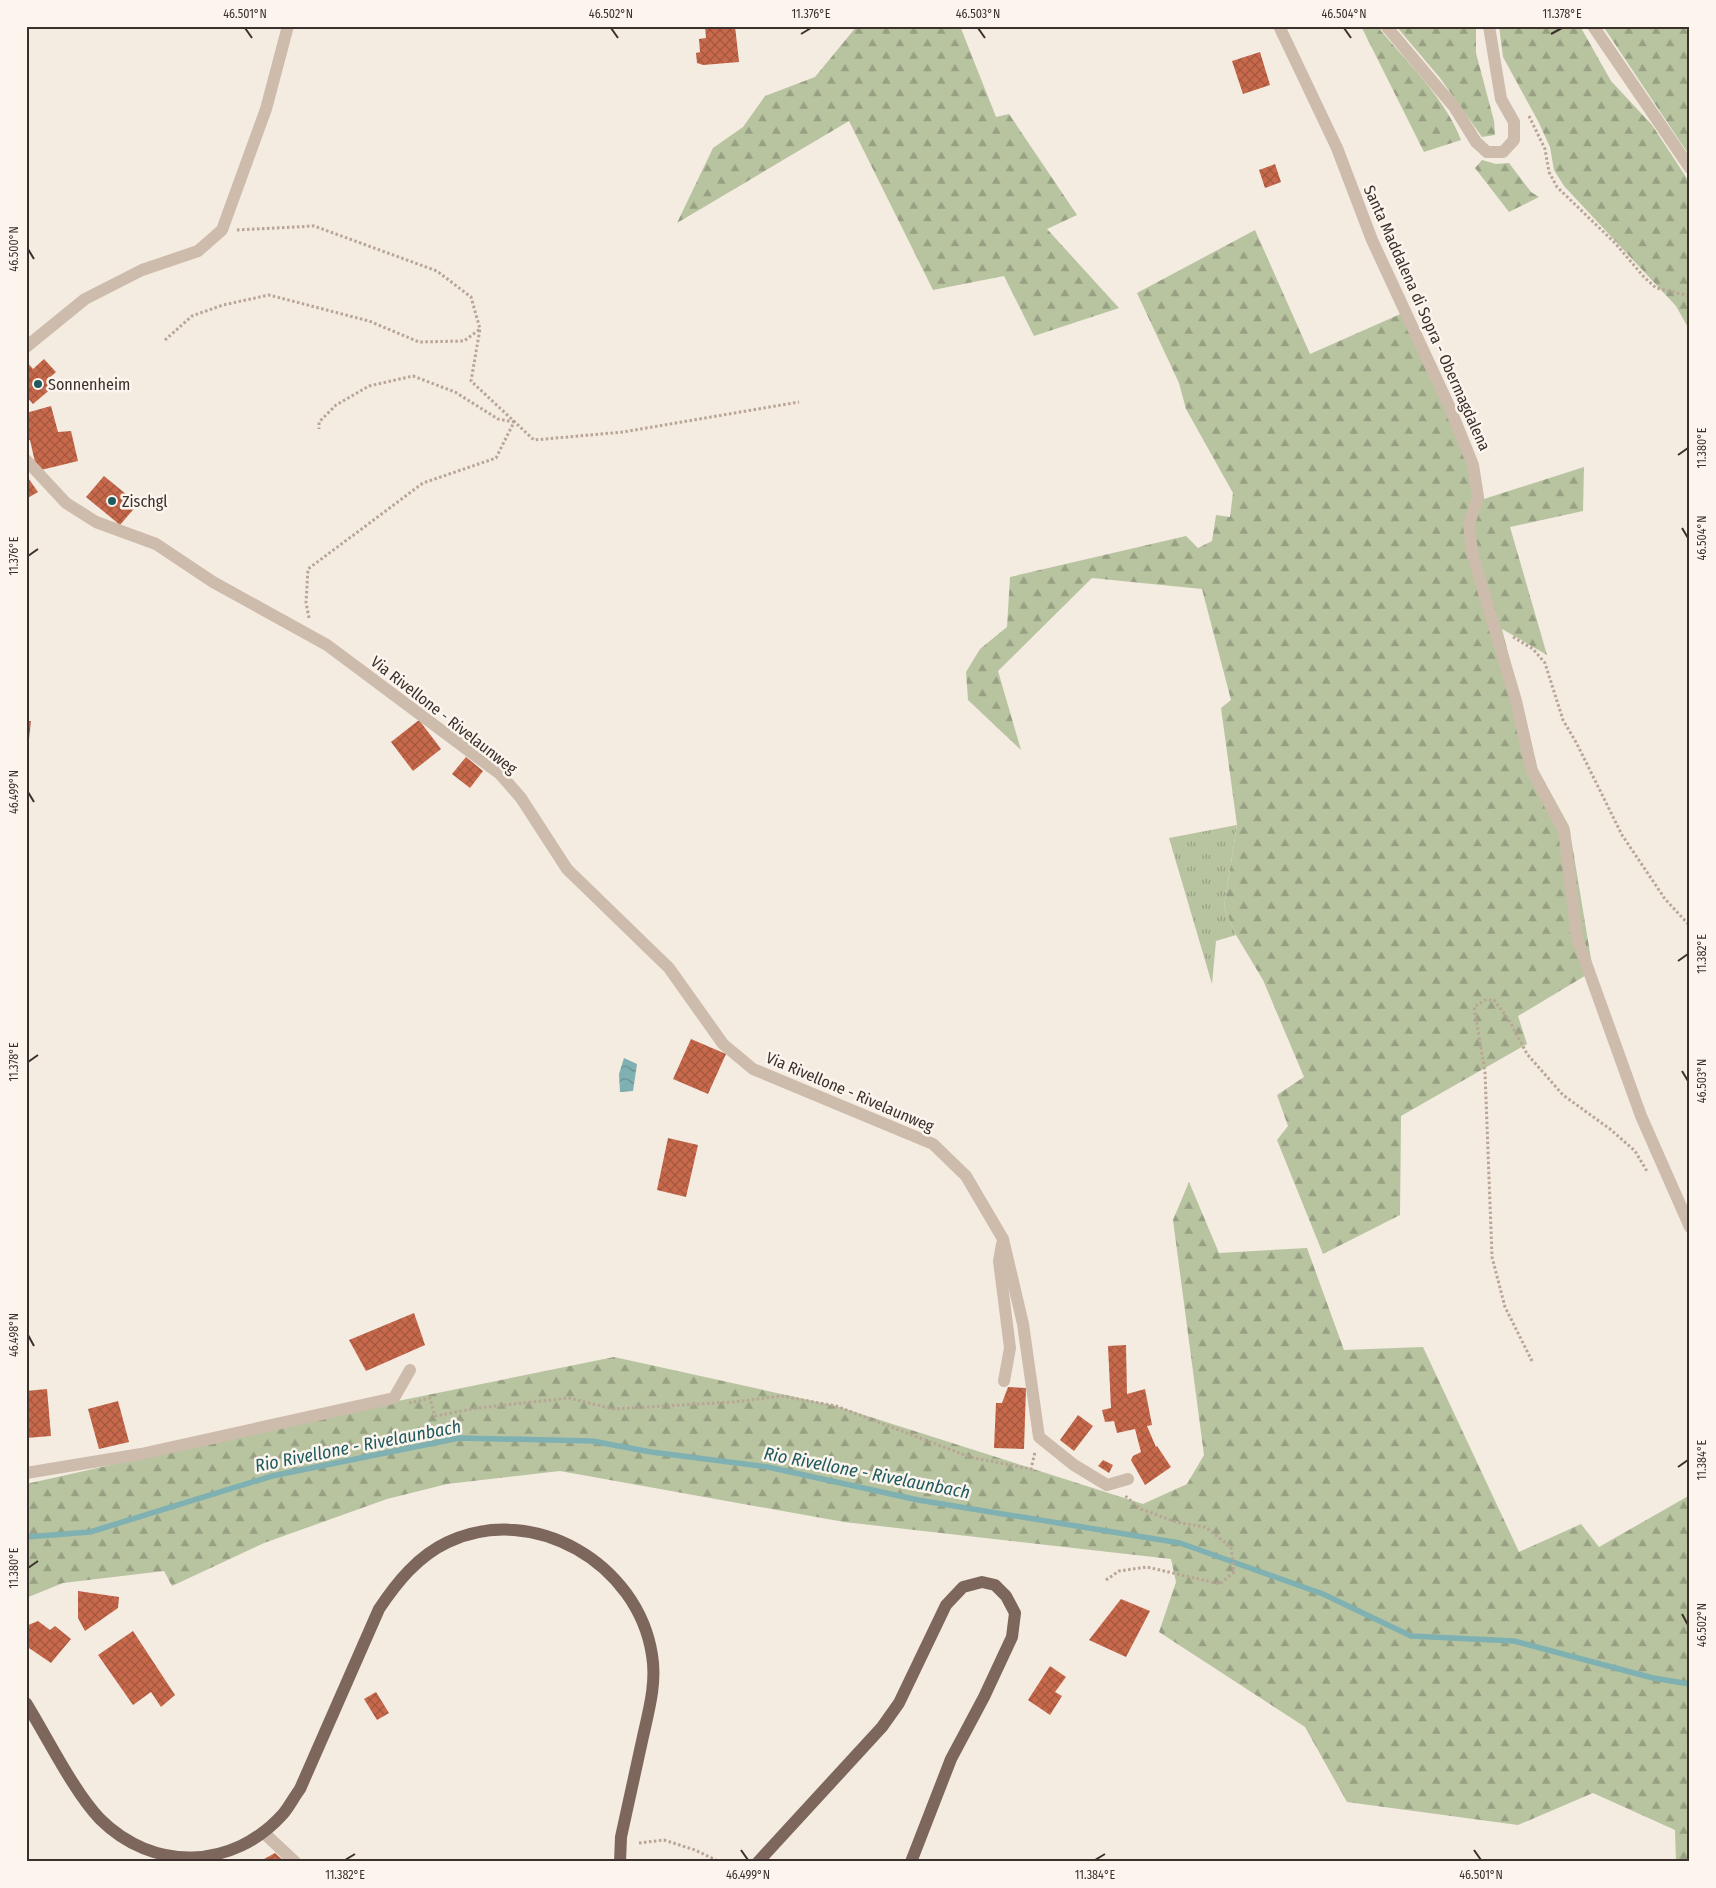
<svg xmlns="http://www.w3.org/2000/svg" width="1716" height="1888" font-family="'Fira Sans Condensed',sans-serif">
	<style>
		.grass { fill: url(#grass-tufts) }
		.forest { fill: url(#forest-firs) }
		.water { fill: url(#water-waves) }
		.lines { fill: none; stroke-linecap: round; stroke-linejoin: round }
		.stream { stroke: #7fb0b2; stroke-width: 5.5 }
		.building { fill: url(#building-cross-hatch) }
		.path { stroke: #b9a596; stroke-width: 3; stroke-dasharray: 2.5 2.5; stroke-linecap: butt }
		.minor { stroke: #cdbbac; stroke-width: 12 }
		.major { stroke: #7d675c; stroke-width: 12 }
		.ticks { fill: none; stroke: #3b302b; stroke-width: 2 }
		.poi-dot { fill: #1f5a5e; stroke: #fbf5ee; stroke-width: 2 }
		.labels { text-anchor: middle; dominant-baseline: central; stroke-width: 5; stroke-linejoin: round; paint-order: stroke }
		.street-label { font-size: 16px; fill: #3b302b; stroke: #fbf5ee }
		.poi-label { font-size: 16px; fill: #3b302b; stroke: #fbf5ee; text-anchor: start }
		.water-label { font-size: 18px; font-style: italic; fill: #1f5a5e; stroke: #fbf5ee }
		.neatline { fill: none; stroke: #3b302b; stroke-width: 2 }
		.ticks-label { font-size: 12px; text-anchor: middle; fill: #3b302b }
	</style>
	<defs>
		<pattern id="grass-tufts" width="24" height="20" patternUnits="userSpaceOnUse" patternTransform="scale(1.25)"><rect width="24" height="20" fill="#b8c4a0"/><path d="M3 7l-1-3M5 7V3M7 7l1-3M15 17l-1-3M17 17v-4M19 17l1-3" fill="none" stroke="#97a083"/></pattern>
		<pattern id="forest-firs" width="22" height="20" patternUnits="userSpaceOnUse" patternTransform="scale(1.25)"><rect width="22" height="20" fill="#b8c4a0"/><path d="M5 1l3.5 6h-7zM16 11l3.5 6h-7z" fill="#97a083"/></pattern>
		<pattern id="water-waves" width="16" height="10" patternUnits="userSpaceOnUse" patternTransform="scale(1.25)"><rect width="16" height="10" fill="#7fb0b2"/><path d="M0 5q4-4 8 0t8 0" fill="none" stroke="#699091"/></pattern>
		<pattern id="building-cross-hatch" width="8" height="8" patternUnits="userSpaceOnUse" patternTransform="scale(1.25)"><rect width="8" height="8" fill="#c8694b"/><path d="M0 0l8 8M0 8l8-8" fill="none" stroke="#a4573f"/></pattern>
	</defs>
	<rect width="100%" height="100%" fill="#f4ebe1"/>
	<!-- grass -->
	<path class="grass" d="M1237 825 1224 907 1236 935 1216 941 1212 984 1169 838Z"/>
	<!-- forest -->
	<g class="forest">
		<path d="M857 26H960L996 117 1009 114 1077 215 1047 229 1119 308 1034 336 1004 276 933 290 849 121 677 223 713 148 743 127 765 96 815 77Z"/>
		<path d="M1361 26H1377C1405 60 1446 99 1461 140L1424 152Z"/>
		<path d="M1396 26H1476V53L1494 121 1495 135 1482 137 1440 78Z"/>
		<path d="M1499 26H1580L1611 81 1652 125 1690 183V331L1676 306 1564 186 1554 170 1550 147 1538 121 1503 57Z"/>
		<path d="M1603 26H1690V156L1681 143Z"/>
		<path d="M1482 160 1496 164 1509 163 1531 192 1539 197 1509 212 1475 168Z"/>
		<path d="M1255 230 1310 354 1405 312 1484 499 1584 467 1583 511 1510 527 1547 655 1502 629 1537 768 1569 826 1593 971 1518 1016 1527 1044 1401 1116 1400 1215 1323 1254 1277 1140 1288 1126 1277 1095 1304 1077 1263 980 1236 935 1224 907 1237 825 1221 708 1231 700 1202 589 1092 578 998 671 1021 750 968 700 966 672 980 649 1007 627 1010 577 1186 536 1198 548 1212 541 1216 515 1230 517 1233 493 1186 409 1179 383 1137 293Z"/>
		<path d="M1189 1182 1219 1253 1307 1248 1344 1350 1423 1347 1519 1552 1581 1524 1599 1547 1690 1495V1862H1676L1675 1830 1593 1793 1518 1825 1347 1802 1305 1727 1159 1632 1176 1582 1171 1559 844 1522 560 1471 447 1484 387 1499 264 1543 172 1586 164 1571 63 1583 26 1598V1484L378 1405 614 1357 836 1406 1143 1504 1187 1484 1204 1455 1173 1220Z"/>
	</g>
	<!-- water -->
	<path class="water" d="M624 1058 637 1064 633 1091 620 1092 619 1074Z"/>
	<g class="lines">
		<!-- stream -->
		<path class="stream" d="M26 1537 90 1532 272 1476 459 1438 592 1441 651 1452 768 1467 918 1500 1180 1543 1323 1594 1411 1636 1514 1641 1653 1678 1690 1684"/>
	</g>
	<!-- building -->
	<g class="building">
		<path d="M705 26H735L739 62 703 65 697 63 696 53 700 52 699 39 706 38Z"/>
		<path d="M1260 52 1270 85 1243 94 1232 61Z"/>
		<path d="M1275 164 1281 182 1265 188 1259 170Z"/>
		<path d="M44 359 56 372 47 380 53 387 33 404 26 396V361L33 369Z"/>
		<path d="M51 406 58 432 71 431 78 461 37 471 30 440 26 441V413Z"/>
		<path d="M26 475 38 492 26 499Z"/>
		<path d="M104 476 138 504 120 525 86 497Z"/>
		<path d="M419 720 441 749 413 771 391 742Z"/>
		<path d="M26 721H31L28 748H26Z"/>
		<path d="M466 757 483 771 470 788 452 774Z"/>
		<path d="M691 1039 726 1054 708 1094 673 1079Z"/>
		<path d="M668 1138 698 1145 686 1197 657 1190Z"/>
		<path d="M414 1313 425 1345 366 1371 349 1340Z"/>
		<path d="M1126 1345 1127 1394 1145 1389 1152 1425 1147 1426 1156 1447 1157 1446 1171 1467 1145 1485 1131 1460 1133 1456 1141 1452 1135 1429 1117 1433 1114 1421 1105 1422 1102 1410 1111 1408 1108 1346Z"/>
		<path d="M1008 1387 1026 1388 1024 1449 994 1448 996 1403H1002Z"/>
		<path d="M47 1389 51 1436 26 1438V1391Z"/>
		<path d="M118 1401 129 1442 99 1449 88 1409Z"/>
		<path d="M1078 1415 1093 1426 1074 1451 1060 1440Z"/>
		<path d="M1103 1460 1113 1465 1109 1473 1098 1466Z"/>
		<path d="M78 1591 119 1597 118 1608 85 1631 78 1618Z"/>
		<path d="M1121 1599 1150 1611 1126 1657 1089 1640Z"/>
		<path d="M38 1621 50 1630 55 1626 71 1639 51 1663 26 1646V1626Z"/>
		<path d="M133 1631 175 1695 161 1707 151 1692 133 1705 98 1655Z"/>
		<path d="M1050 1666 1066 1677 1055 1692 1062 1696 1050 1715 1028 1700Z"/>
		<path d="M376 1692 389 1713 377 1720 364 1699Z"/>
		<path d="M275 1853 285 1862H266L264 1859Z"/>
	</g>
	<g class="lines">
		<!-- path -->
		<g class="path">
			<path d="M1529 116 1545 149 1549 172 1557 187 1615 243 1644 277 1656 288 1690 296"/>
			<path d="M237 230 314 226 437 271 471 297 480 329 471 381 534 440 623 432 799 402"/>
			<path d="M165 340 192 316 223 305 269 295 369 321 419 342 464 341 480 329"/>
			<path d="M309 618 306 603 308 569 423 483 496 458 514 422 498 419 455 392 413 376 369 386 336 405 319 422V429"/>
			<path d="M1513 637 1533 649 1545 663 1563 720 1577 744 1622 835 1665 899 1690 926"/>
			<path d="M1532 1361 1505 1307 1492 1257 1485 1072 1474 1007 1485 1000H1494L1509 1020 1527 1054 1563 1095 1610 1129 1635 1151 1648 1173"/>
			<path d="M409 1403 430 1398 435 1416 478 1408 569 1398 613 1409 734 1402 781 1396 836 1406 970 1457 1031 1469 1035 1452"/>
			<path d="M1106 1580 1119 1571 1147 1567 1220 1584 1234 1572 1231 1547 1205 1527 1176 1522 1141 1509 1124 1495"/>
			<path d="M639 1843 664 1840 695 1850 720 1862"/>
		</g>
		<!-- minor -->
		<g class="minor">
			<path d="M1279 26 1337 148 1372 240 1450 408 1473 465 1478 497 1469 524 1472 552 1516 701 1532 771 1564 831 1577 938 1641 1116 1690 1227"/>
			<path d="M1386 26 1455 108 1476 142 1487 152H1503L1514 140V122L1501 99 1489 26"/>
			<path d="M1593 26 1690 168"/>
			<path d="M26 347 85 299 142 270 198 251 222 230 266 109 288 26"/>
			<path d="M26 460 66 503 96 522 156 544 213 582 327 645 500 774 521 798 567 869 669 968 723 1044 753 1069 933 1144 966 1176 1003 1239 1023 1324 1039 1437 1074 1465 1107 1485 1128 1479"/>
			<path d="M1002 1244 999 1261 1010 1348 1004 1381"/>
			<path d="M26 1473 141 1454 394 1398 410 1370"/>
			<path d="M263 1832 295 1862"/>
		</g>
		<!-- major -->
		<g class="major">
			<path d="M26 1703C47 1737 74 1792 100 1819 153 1872 233 1870 283 1814 289 1807 294 1797 300 1789L379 1609C397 1582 418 1556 448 1542 534 1502 638 1564 652 1655 657 1684 648 1713 642 1741 635 1773 628 1805 621 1837L620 1862"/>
			<path d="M758 1862 882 1727 899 1703 946 1605 963 1587 982 1582 995 1585 1006 1596 1015 1613 1012 1637 984 1697 951 1759 911 1862"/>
		</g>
	</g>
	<!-- ticks -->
	<path class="ticks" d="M245 28 252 38M611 28 618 38M978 28 985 38M1344 28 1351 38M801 34 811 28M1551 34 1562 28M28 249 34 259M1678 455 1688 448M1682 528 1688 538M28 556 38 549M28 792 34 802M1678 961 1688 954M28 1062 38 1055M1682 1071 1688 1081M28 1335 34 1346M1678 1467 1688 1460M28 1568 38 1561M1682 1614 1688 1625M741 1850 748 1860M1474 1850 1481 1860M345 1860 355 1854M1095 1860 1105 1854"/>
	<!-- markers -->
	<g class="poi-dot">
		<circle cx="38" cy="384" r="5"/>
		<circle cx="112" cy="501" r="5"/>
	</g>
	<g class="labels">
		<!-- street labels -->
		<g class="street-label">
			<text transform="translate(1427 318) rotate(66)">Santa Maddalena di Sopra - Obermagdalena</text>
			<text transform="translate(444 715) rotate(38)">Via Rivellone - Rivelaunweg</text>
			<text transform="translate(850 1092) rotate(23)">Via Rivellone - Rivelaunweg</text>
		</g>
		<!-- poi labels -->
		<g class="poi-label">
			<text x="48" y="384">Sonnenheim</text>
			<text x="122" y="501">Zischgl</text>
		</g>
		<!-- water labels -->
		<g class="water-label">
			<text transform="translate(358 1446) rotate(-11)">Rio Rivellone - Rivelaunbach</text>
			<text transform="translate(867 1473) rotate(11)">Rio Rivellone - Rivelaunbach</text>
		</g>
	</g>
	<!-- border -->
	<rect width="1716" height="1888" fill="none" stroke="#fbf5ee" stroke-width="55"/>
	<rect x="28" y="28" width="1660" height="1832" class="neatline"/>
	<g class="ticks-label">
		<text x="245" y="18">46.501°N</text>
		<text x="611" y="18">46.502°N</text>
		<text x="811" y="18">11.376°E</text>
		<text x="978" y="18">46.503°N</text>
		<text x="1344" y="18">46.504°N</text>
		<text x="1562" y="18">11.378°E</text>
		<text transform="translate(14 249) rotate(-90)" y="4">46.500°N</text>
		<text transform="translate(1702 448) rotate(-90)" y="4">11.380°E</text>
		<text transform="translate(1702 538) rotate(-90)" y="4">46.504°N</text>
		<text transform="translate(14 556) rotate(-90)" y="4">11.376°E</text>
		<text transform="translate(14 792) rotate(-90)" y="4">46.499°N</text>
		<text transform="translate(1702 954) rotate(-90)" y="4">11.382°E</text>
		<text transform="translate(14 1062) rotate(-90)" y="4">11.378°E</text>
		<text transform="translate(1702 1081) rotate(-90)" y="4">46.503°N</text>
		<text transform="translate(14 1335) rotate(-90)" y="4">46.498°N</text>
		<text transform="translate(1702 1460) rotate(-90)" y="4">11.384°E</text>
		<text transform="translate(14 1568) rotate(-90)" y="4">11.380°E</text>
		<text transform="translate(1702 1625) rotate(-90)" y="4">46.502°N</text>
		<text x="345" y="1879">11.382°E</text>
		<text x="748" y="1879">46.499°N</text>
		<text x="1095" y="1879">11.384°E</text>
		<text x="1481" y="1879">46.501°N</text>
	</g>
</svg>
